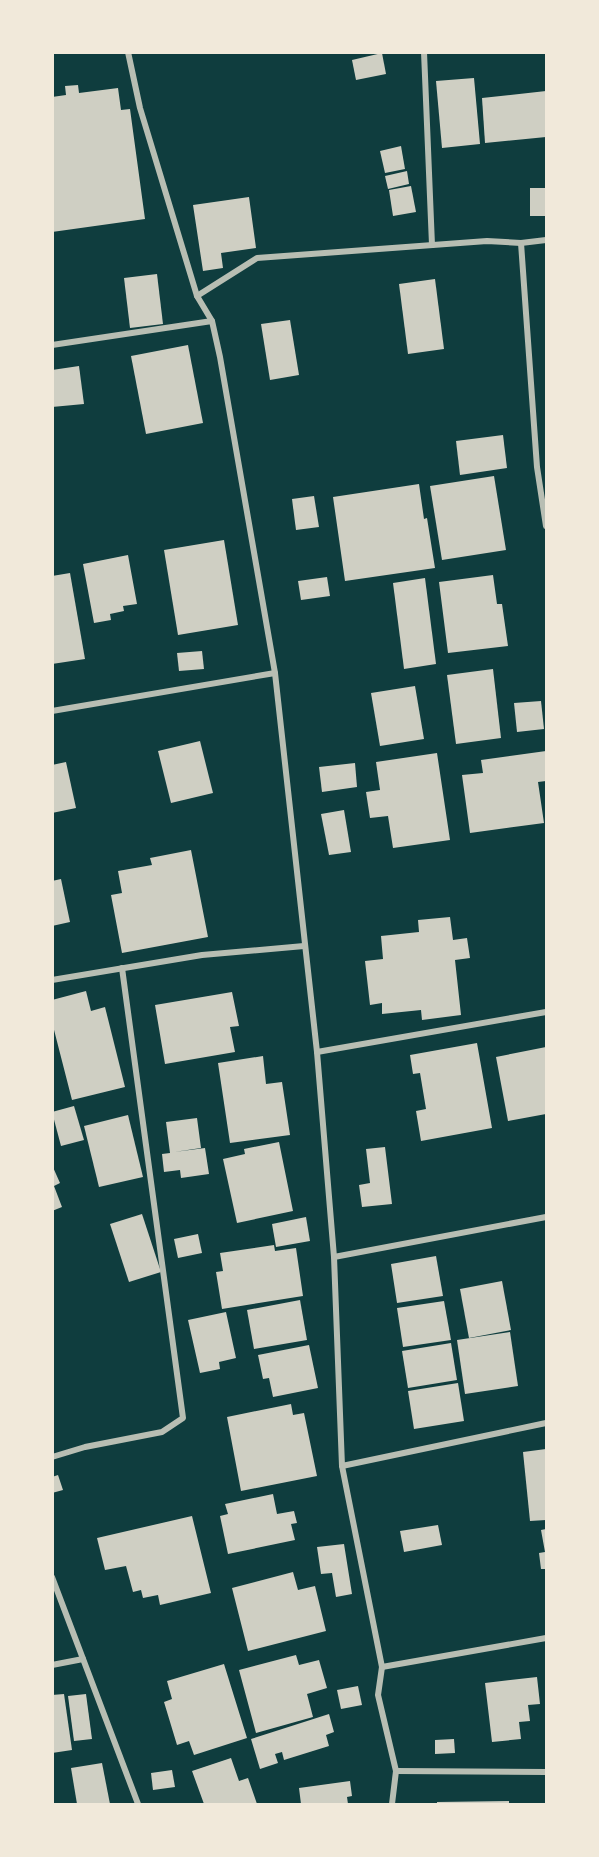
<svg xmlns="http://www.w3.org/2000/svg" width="599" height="1857" font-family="Spectral,serif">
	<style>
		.building { fill: #cfcfc3 }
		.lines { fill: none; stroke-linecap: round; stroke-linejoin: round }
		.minor { stroke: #b8beb3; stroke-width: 6 }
	</style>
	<rect width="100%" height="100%" fill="#0f3d3e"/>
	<!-- building -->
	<g class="building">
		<path d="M382 53 386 74 356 80 352 60Z"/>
		<path d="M474 78 480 144 442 148 436 81Z"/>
		<path d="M78 85 79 93 118 88 121 110 130 109 145 219 52 232V97L66 95 65 86Z"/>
		<path d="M546 91V137L485 143 482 98Z"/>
		<path d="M401 146 405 169 385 173 380 151Z"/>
		<path d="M407 171 409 184 388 189 385 176Z"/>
		<path d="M411 186 416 212 393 216 389 190Z"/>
		<rect x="530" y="188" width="16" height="28"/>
		<path d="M249 197 256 248 221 253 223 268 203 271 193 205Z"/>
		<path d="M157 274 163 324 130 328 124 278Z"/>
		<path d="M435 279 444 349 408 354 399 284Z"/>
		<path d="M290 320 299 375 270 380 261 324Z"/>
		<path d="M188 345 203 423 146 434 131 356Z"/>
		<path d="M79 366 84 404 52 407V370Z"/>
		<path d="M503 435 507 468 460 475 456 441Z"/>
		<path d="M494 476 506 550 442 560 430 486Z"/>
		<path d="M419 484 424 519 427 518 435 568 345 581 333 497Z"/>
		<path d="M314 496 319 527 296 530 292 499Z"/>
		<path d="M224 540 238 625 178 635 164 550Z"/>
		<path d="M128 555 137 604 123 606 124 611 110 614 111 620 94 623 83 564Z"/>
		<path d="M70 573 85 659 52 664V576Z"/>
		<path d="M493 575 497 604H502L508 646 448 653 439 582Z"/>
		<path d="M327 577 330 596 301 600 298 581Z"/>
		<path d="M425 578 436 664 404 669 393 583Z"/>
		<path d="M202 651 204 669 179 671 177 653Z"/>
		<path d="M493 669 501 738 456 744 447 675Z"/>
		<path d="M415 686 424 739 380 746 371 693Z"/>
		<path d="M541 701 544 729 517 732 514 703Z"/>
		<path d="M200 741 213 793 171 803 158 751Z"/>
		<path d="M546 751V781L538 782 544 823 470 833 462 775 483 773 481 760Z"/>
		<path d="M437 753 450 840 393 848 388 816 370 818 366 792 380 790 376 762Z"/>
		<path d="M66 762 76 808 52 813V765Z"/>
		<path d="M355 763 357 787 322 792 319 767Z"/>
		<path d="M344 810 351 852 329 855 321 814Z"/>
		<path d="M191 850 208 937 122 953 111 895 122 893 118 871 152 865 150 858Z"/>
		<path d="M61 879 70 922 52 926V881Z"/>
		<path d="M450 917 453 940 467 938 470 958 455 960 461 1015 422 1020 421 1010 382 1014V1003L370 1005 365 961 383 959 381 936 419 932 418 920Z"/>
		<path d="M86 991 91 1011 105 1007 125 1087 72 1100 52 1022V1000Z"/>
		<path d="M232 992 239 1026 230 1027 235 1052 165 1064 155 1005Z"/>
		<path d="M477 1043 492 1128 421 1141 416 1111 426 1109 420 1073 413 1074 410 1055Z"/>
		<path d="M546 1047V1114L508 1121 496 1057Z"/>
		<path d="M263 1056 266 1084 282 1082 290 1135 230 1143 218 1063Z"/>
		<path d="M74 1106 84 1140 61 1146 52 1112Z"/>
		<path d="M128 1115 143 1177 99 1187 84 1126Z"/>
		<path d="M197 1118 201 1148 174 1152 205 1148 209 1174 181 1178 180 1170 164 1172 162 1154 170 1153 166 1122Z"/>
		<path d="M279 1142 293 1211 237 1223 223 1159 245 1154 244 1149Z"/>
		<path d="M385 1147 392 1204 362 1207 359 1185 370 1183 366 1149Z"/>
		<path d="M52 1165 60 1183 54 1186 62 1207 52 1211Z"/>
		<path d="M142 1214 161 1272 129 1282 110 1224Z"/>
		<path d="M306 1217 310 1241 276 1247 272 1224Z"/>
		<path d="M198 1234 202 1253 178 1258 174 1239Z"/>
		<path d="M274 1245 275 1251 296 1248 303 1296 222 1309 216 1272 223 1271 220 1253Z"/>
		<path d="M436 1256 443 1296 397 1303 391 1264Z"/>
		<path d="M502 1281 511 1330 469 1338 460 1289Z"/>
		<path d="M300 1300 307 1340 254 1349 247 1310Z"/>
		<path d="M444 1301 451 1340 403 1347 397 1308Z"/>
		<path d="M226 1312 236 1358 219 1362 220 1369 200 1373 188 1320Z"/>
		<path d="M510 1332 518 1386 465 1394 457 1340Z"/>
		<path d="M451 1343 457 1380 408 1388 402 1351Z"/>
		<path d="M309 1345 318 1388 273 1397 269 1378 263 1379 258 1355Z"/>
		<path d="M458 1383 464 1421 414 1429 408 1391Z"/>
		<path d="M291 1404 293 1415 304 1413 317 1476 241 1491 227 1417Z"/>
		<path d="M546 1449V1520L530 1521 523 1452Z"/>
		<path d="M58 1475 63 1490 52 1493V1477Z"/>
		<path d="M273 1494 277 1514 294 1511 297 1523 291 1524 295 1540 228 1554 220 1516 228 1514 225 1504Z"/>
		<path d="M192 1516 211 1593 160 1605 158 1595 143 1598 141 1590 133 1592 126 1566 105 1570 97 1538Z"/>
		<path d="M438 1525 442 1545 404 1552 400 1531Z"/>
		<path d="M546 1529V1569H541L539 1553 545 1552 541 1530Z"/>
		<path d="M344 1544 352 1594 336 1597 332 1573 321 1574 317 1547Z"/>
		<path d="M293 1572 298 1590 315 1586 326 1631 248 1651 232 1588Z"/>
		<path d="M296 1655 299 1665 319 1660 327 1688 307 1694 313 1717 256 1733 239 1670Z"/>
		<path d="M224 1664 247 1738 194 1755 189 1741 177 1745 164 1702 172 1699 167 1681Z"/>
		<path d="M537 1677 540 1704 528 1705 530 1721 519 1722 521 1739 492 1742 485 1683Z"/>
		<path d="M358 1686 362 1705 341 1709 337 1690Z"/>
		<path d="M64 1694 72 1750 52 1753V1695Z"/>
		<path d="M86 1694 92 1739 74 1741 68 1696Z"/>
		<path d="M329 1714 334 1732 326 1735 329 1746 284 1760 282 1752 275 1754 278 1763 260 1769 251 1739Z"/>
		<path d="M454 1739 455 1753 435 1754V1740Z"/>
		<path d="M231 1758 239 1781 248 1778 257 1804H204L192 1771Z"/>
		<path d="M102 1763 110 1804H77L71 1768Z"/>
		<path d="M172 1770 175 1787 153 1790 151 1773Z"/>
		<path d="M350 1781 352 1796 347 1797 348 1804H301L299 1788Z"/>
		<path d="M509 1801V1804H437V1802Z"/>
	</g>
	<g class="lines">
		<!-- minor -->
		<g class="minor">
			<path d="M128 52 140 108 197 296 212 321 220 357 275 673 317 1052 334 1257 342 1466 382 1667 378 1695 396 1771 392 1804"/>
			<path d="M424 52 432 245"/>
			<path d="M521 243 537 467 546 526"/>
			<path d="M197 296 257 258 487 241 521 243 546 240"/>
			<path d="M52 345 212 321"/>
			<path d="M52 711 275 673"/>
			<path d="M52 980 202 955 304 946"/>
			<path d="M317 1052 546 1012"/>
			<path d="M334 1257 546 1217"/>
			<path d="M52 1457 85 1447 162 1432 183 1418 122 968"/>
			<path d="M342 1466 546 1423"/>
			<path d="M52 1577 138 1804"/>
			<path d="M52 1665 83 1659"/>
			<path d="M382 1667 546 1638"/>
			<path d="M396 1771 546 1772"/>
		</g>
	</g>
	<!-- border -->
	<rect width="599" height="1857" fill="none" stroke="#f1e9da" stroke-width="108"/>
</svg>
